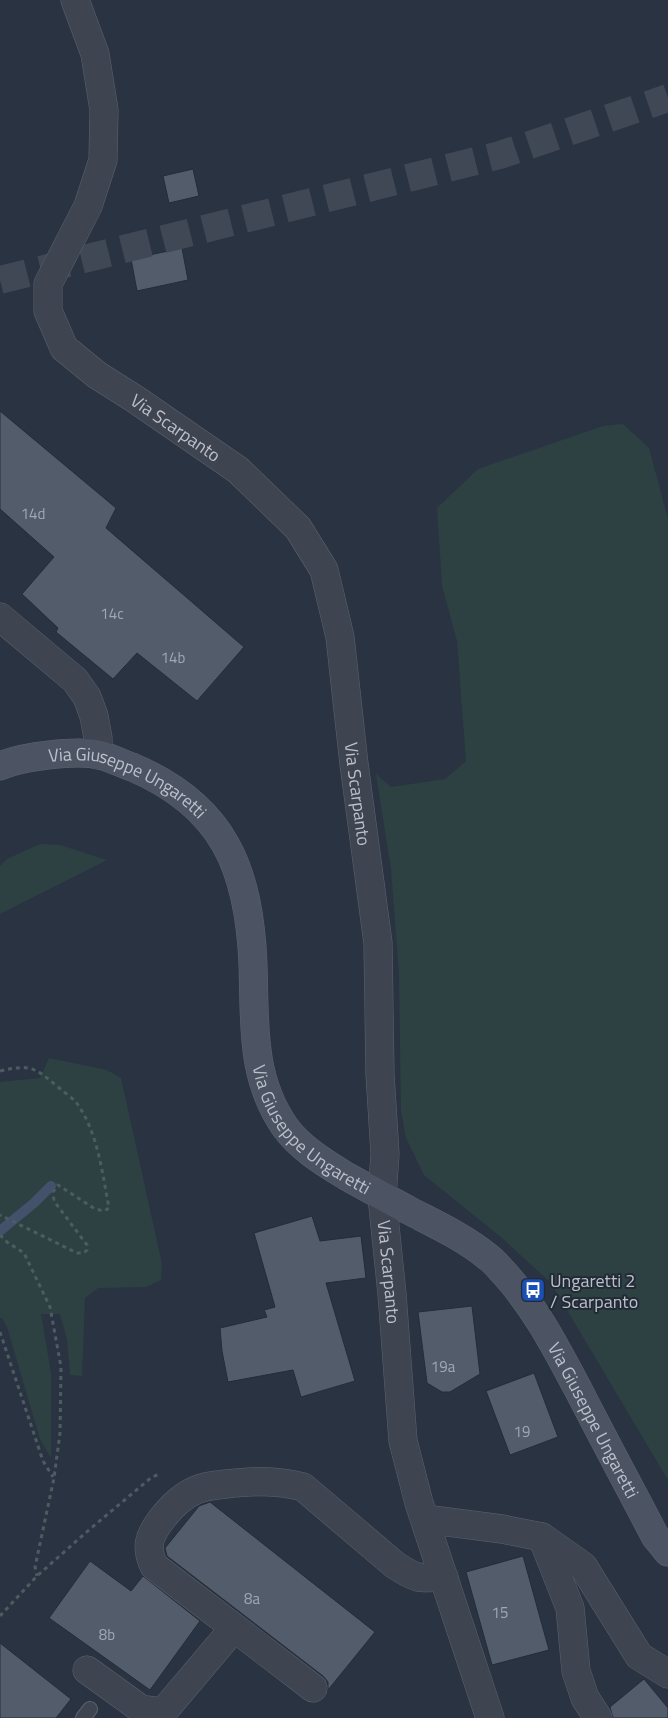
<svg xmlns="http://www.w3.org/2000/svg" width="668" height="1718" viewBox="0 0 668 1718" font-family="'Titillium Web',sans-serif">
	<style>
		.green { fill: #2d4143 }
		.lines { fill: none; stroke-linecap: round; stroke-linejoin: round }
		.stream { stroke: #43526a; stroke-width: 10 }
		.building { fill: #535c6b; stroke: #242c38 }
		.highway-tunnel { stroke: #404856; stroke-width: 28; stroke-dasharray: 28 14; stroke-linecap: butt }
		.lane-casing { stroke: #5c636e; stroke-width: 16 }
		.street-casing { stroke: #5c636e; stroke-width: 29 }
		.secondary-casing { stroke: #5c636e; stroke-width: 29 }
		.path { stroke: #4c5d61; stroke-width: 3; stroke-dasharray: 4 4; stroke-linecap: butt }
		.lane { stroke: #3e4551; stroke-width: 14 }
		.street { stroke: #3e4551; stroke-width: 28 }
		.secondary { stroke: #4c5463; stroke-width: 28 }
		.labels { text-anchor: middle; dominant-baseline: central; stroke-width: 4; stroke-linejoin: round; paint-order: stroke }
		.number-label { font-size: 15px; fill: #a1a7b3 }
		.street-label { font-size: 18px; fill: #bbc0cb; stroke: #222a36 }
		.poi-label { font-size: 18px; fill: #bbc0cb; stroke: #222a36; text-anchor: start }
	</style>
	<rect width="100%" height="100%" fill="#2a3341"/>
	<!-- green -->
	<g class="green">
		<path d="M 623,424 L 649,448 L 668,519 L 668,1480 L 551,1283 L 502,1238 L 424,1175 L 406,1138 L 401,1111 L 399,973 L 391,869 L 376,774 L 391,787 L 445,779 L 466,761 L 457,641 L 442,586 L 437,508 L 478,469 L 603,426 Z"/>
		<path d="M 40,844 L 60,845 L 107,860 L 0,914 L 0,866 L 7,859 Z"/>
		<path d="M 49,1058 L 107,1070 L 121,1078 L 162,1264 L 161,1280 L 146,1287 L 98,1288 L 85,1298 L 82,1376 L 70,1375 L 67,1339 L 60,1314 L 41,1314 L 51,1373 L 51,1458 L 40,1439 L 7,1327 L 2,1318 L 0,1318 L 0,1082 L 40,1078 Z"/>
	</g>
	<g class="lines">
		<!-- stream -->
		<path class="stream" d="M 0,1231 L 34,1203 L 51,1186"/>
	</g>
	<!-- building -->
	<g class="building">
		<path d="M 193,169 L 199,196 L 169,203 L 163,176 Z"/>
		<path d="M 182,248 L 188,280 L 137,291 L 131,259 Z"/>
		<path d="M 0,411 L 116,508 L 106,528 L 244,647 L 197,701 L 137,653 L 113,679 L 56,632 L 58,628 L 22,594 L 54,557 L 0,509 Z"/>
		<path d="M 312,1216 L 320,1241 L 361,1236 L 366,1278 L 326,1283 L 355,1381 L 301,1397 L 293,1370 L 228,1382 L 222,1351 L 220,1328 L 267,1317 L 264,1310 L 275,1307 L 254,1233 Z"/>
		<path d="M 472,1306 L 480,1374 L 450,1392 L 442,1392 L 427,1383 L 418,1312 Z"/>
		<path d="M 534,1373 L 558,1437 L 510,1455 L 486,1391 Z"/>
		<path d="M 210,1502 L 375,1632 L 328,1690 L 328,1682 L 323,1676 L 167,1556 L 165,1548 L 199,1506 Z"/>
		<path d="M 523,1556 L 549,1650 L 492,1665 L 466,1572 Z"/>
		<path d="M 90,1561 L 131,1591 L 143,1576 L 200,1621 L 150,1690 L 49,1618 Z"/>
		<path d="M 0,1643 L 71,1699 L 56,1718 L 0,1718 Z"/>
		<path d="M 644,1679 L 668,1708 L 668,1718 L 613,1718 L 610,1707 Z"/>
	</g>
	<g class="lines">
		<!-- highway-tunnel -->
		<path class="highway-tunnel" d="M 0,280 L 500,155 L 668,98"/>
		<defs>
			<path id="lane" d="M 83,1718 L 90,1709"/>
			<g id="street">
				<path id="s1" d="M 75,0 L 95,54 L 104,110 L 103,160 L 88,206 L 48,284 L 48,311 L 64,348 L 97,375 L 135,399 L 238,470 L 298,528 L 324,570 L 340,637 L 354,764 L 378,943 L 380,1074 L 385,1154 L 382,1197 L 392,1294 L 403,1441 L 419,1503 L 490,1718"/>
				<path d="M 0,617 L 75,680 L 87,697 L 94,716 L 98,738 L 98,755"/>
				<path d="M 425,1519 L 502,1529 L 542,1537 L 583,1566 L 639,1656 L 668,1674"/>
				<path d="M 542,1537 L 570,1608 L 576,1671 L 585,1698 L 598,1718"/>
				<path d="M 87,1670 L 141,1709 L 163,1712 L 234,1628"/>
				<path d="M 313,1688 L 154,1566 C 145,1547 149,1536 161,1520 C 170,1508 182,1496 196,1490 C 205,1486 217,1485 226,1484 C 253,1481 277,1480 303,1487 L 395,1565 C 416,1579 419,1579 444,1577"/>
			</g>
			<g id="secondary">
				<path id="s2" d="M 0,766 C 23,756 76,750 100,755 C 111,758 121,763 132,767 C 224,806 249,869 253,964 C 255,1021 250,1077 285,1127 C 300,1148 325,1163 346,1176 C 368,1188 389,1200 410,1211 C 437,1225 465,1238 488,1257 C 494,1261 499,1268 504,1273 C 536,1308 557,1350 579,1391 C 604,1440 630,1488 655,1536 L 668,1552"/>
			</g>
		</defs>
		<!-- lane casing -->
		<use href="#lane" class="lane-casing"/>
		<!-- street casing -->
		<use href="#street" class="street-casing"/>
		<!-- secondary casing -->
		<use href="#secondary" class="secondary-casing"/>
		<!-- path -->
		<g class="path">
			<path d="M 0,1071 C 31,1064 34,1067 58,1087 C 64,1092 71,1097 76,1102 C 98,1132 102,1172 109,1208 L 104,1211 L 95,1209 L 58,1185 L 53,1192 L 54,1201 L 87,1245 L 87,1250 L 84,1253 L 77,1253 L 0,1215"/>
			<path d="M 0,1235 L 7,1242 L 24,1253 L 50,1307 L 61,1367 L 60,1433 L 54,1478 L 35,1567 L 37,1576"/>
			<path d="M 0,1332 L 43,1461 L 53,1477"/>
			<path d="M 0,1616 L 37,1576 L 90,1529 L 152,1477 L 160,1474"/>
		</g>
		<!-- lane -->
		<use href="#lane" class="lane"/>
		<!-- street -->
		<use href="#street" class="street"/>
		<!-- secondary -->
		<use href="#secondary" class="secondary"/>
	</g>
	<!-- icons -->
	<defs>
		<symbol id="bus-square" viewBox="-11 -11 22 22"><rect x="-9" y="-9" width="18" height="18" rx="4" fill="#1a4fb4" stroke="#222a36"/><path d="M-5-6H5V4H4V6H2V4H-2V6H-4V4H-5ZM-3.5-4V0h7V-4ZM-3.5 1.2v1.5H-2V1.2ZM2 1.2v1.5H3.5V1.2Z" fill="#fff"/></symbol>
	</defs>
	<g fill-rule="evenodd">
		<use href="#bus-square" x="519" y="1276" width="28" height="28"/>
	</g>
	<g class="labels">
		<!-- number labels -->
		<g class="number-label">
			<text x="33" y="513">14d</text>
			<text x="112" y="613">14c</text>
			<text x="173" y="657">14b</text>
			<text x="443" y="1366">19a</text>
			<text x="522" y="1431">19</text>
			<text x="252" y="1598">8a</text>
			<text x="500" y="1612">15</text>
			<text x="107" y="1634">8b</text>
		</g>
		<!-- street labels -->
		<g class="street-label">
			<text stroke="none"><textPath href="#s1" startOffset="505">Via Scarpanto</textPath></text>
			<text stroke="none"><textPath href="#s2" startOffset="136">Via Giuseppe Ungaretti</textPath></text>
			<text stroke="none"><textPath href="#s1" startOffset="940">Via Scarpanto</textPath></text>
			<text stroke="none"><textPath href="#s2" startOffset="571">Via Giuseppe Ungaretti</textPath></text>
			<text stroke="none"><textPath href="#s1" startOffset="1420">Via Scarpanto</textPath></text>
			<text stroke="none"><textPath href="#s2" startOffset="990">Via Giuseppe Ungaretti</textPath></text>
		</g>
		<!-- poi labels -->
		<g class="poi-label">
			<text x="550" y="1280">Ungaretti 2<tspan x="550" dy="21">/ Scarpanto</tspan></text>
		</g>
	</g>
</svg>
